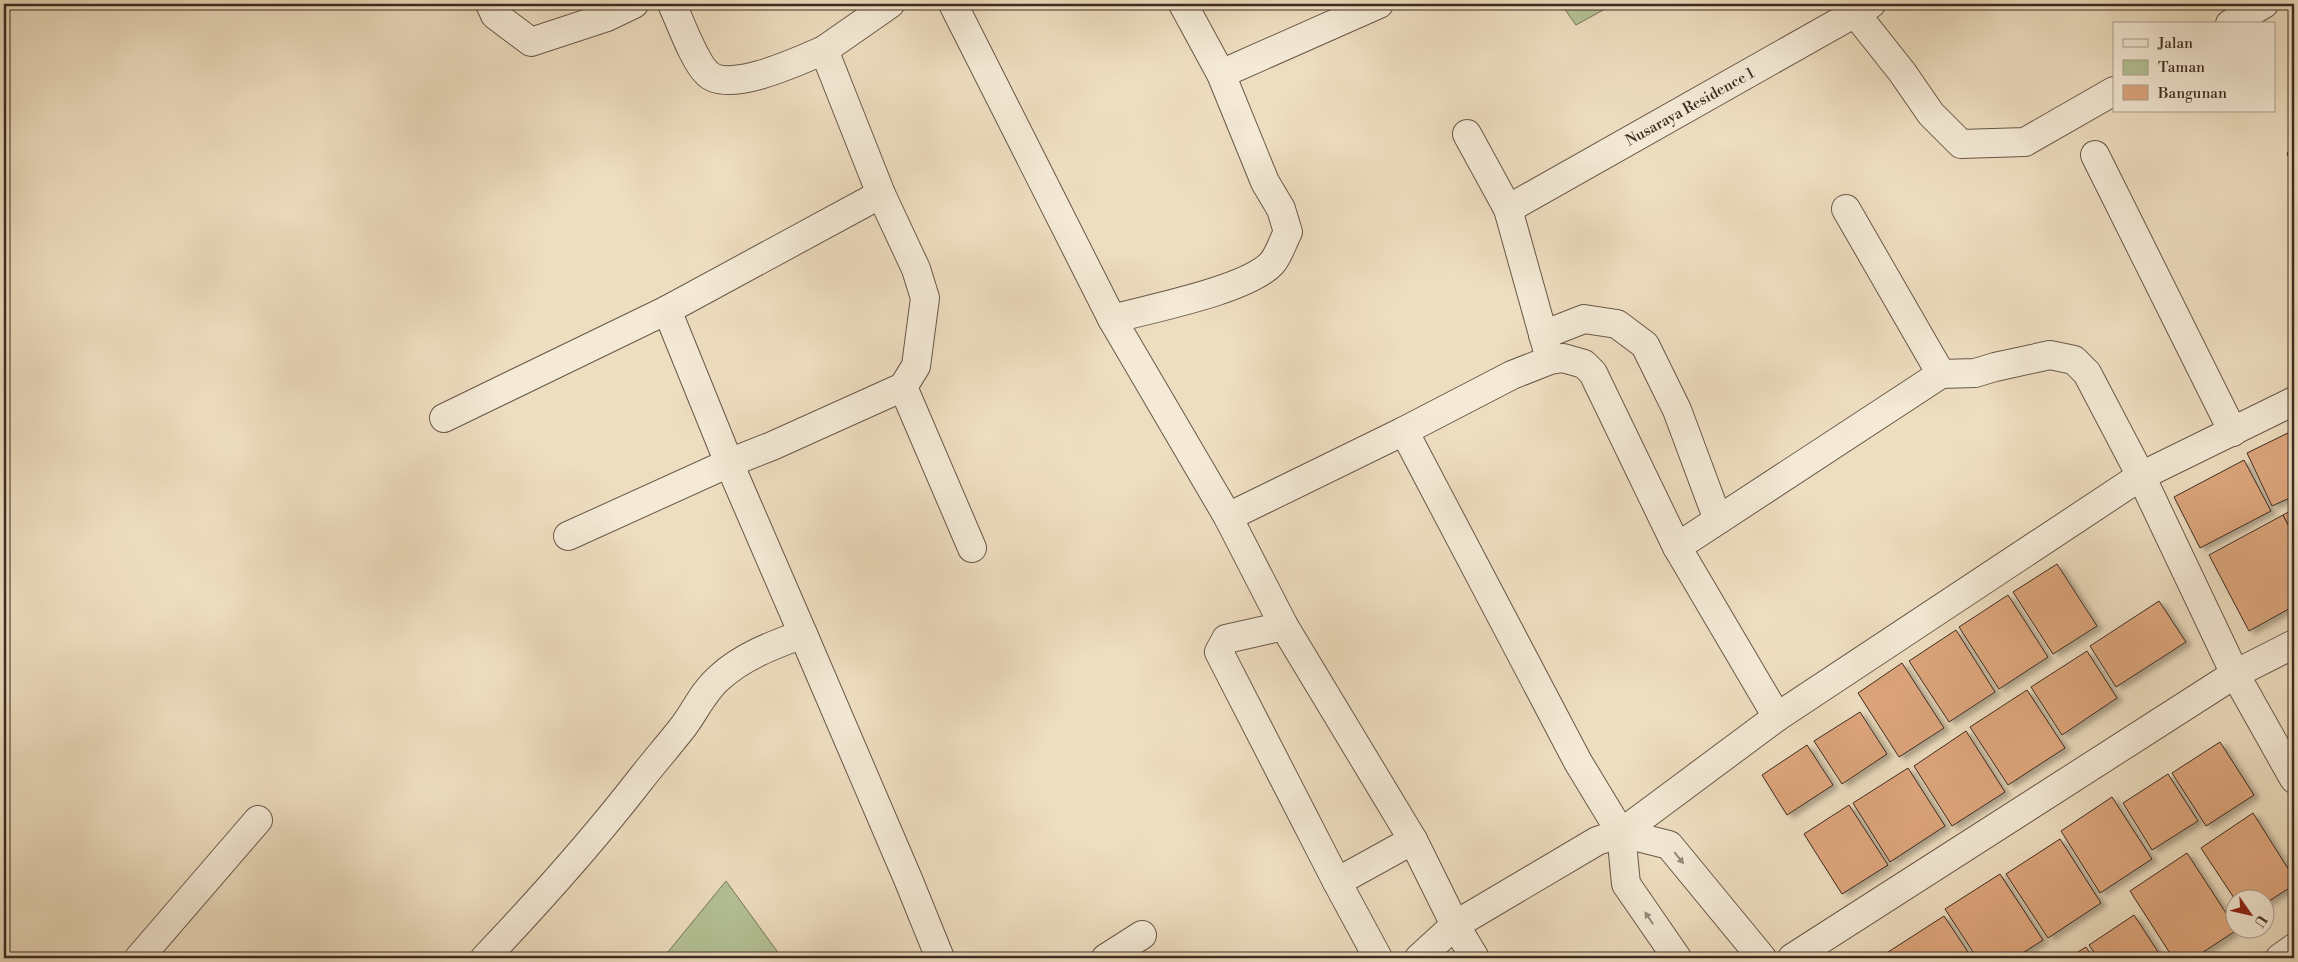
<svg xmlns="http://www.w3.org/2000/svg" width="2298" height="962" viewBox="0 0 2298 962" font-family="'Libre Bodoni',serif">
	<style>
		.green { fill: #b4c296; stroke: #78765c }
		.building { fill: #dea67d; stroke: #3d2b21; filter: url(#shadow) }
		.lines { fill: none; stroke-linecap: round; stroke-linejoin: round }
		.street-casing { stroke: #695849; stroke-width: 30 }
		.street { stroke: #f4ead6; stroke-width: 28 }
		.oneway { fill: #988a7c }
		.labels { text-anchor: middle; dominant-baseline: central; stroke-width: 5; stroke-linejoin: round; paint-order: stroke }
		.street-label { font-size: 15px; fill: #3d2b21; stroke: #f4ead6 }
	</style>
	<defs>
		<filter id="shadow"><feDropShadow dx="5.5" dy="3" stdDeviation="2.5" flood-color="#0004"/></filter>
	</defs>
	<rect width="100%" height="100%" fill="#eedec0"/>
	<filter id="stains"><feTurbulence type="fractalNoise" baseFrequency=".004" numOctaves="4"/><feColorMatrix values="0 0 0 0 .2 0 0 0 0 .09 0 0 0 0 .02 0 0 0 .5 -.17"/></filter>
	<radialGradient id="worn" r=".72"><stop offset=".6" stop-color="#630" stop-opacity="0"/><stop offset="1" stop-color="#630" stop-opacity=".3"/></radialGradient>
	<!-- green -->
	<g class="green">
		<path d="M 1561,4 L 1614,4 L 1576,25 Z"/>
		<path d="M 726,881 L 782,958 L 663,958 Z"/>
	</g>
	<!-- building -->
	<g class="building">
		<path d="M 2294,151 L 2294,174 L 2287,153 Z"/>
		<path d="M 2294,430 L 2294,496 L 2272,506 L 2247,453 Z"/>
		<path d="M 2244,460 L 2271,511 L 2200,548 L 2174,497 Z"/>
		<path d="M 2294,509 L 2294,537 L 2283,515 Z"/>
		<path d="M 2283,515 L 2294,537 L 2294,606 L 2249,631 L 2209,555 Z"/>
		<path d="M 2057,564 L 2097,626 L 2053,654 L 2013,592 Z"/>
		<path d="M 2008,595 L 2048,657 L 1999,689 L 1959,627 Z"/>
		<path d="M 2159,601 L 2186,642 L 2116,687 L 2090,646 Z"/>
		<path d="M 1956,630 L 1995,692 L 1949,722 L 1909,661 Z"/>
		<path d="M 2087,651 L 2117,698 L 2062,735 L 2031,687 Z"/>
		<path d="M 1902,663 L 1944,728 L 1899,757 L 1858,693 Z"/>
		<path d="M 2027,690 L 2065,748 L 2008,785 L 1970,727 Z"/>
		<path d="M 1860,712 L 1887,754 L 1842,784 L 1814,741 Z"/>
		<path d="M 1966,731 L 2005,792 L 1952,826 L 1914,766 Z"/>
		<path d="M 2220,742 L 2254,795 L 2206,826 L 2172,773 Z"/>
		<path d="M 1807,745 L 1833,785 L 1787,815 L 1762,775 Z"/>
		<path d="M 1908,768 L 1945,826 L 1890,862 L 1853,803 Z"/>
		<path d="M 2168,774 L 2198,821 L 2152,850 L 2123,803 Z"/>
		<path d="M 2112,797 L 2152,859 L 2100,893 L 2061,831 Z"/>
		<path d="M 1849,805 L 1888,865 L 1842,894 L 1804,834 Z"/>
		<path d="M 2253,813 L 2294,878 L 2294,885 L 2266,903 L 2266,900 L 2236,900 L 2236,901 L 2201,848 Z"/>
		<path d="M 2060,839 L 2101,903 L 2048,938 L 2006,874 Z"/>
		<path d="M 2187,853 L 2237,930 L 2194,958 L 2173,958 L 2130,891 Z"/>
		<path d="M 2000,874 L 2043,940 L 2015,958 L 1977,958 L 1945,909 Z"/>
		<path d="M 2134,915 L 2162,958 L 2098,958 L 2089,945 Z"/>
		<path d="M 1944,916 L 1972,958 L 1888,958 L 1885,954 Z"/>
		<path d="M 2086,947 L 2093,958 L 2068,958 Z"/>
	</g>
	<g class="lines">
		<defs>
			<g id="street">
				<path d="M 490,4 L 495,15 L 531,42 L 607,17 L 634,4"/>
				<path d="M 672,4 C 680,21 694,61 707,73 C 727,95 801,60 824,50"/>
				<path d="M 953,4 L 1112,319 L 1228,517 L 1284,626 L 1413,840 L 1455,925 L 1475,958"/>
				<path d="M 1848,4 L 1902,72 L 1931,114 L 1961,144 L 2025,142 L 2114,91"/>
				<path d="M 2230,24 L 2264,4"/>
				<path d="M 1221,74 L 1379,4"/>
				<path d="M 1467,134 L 1508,209 L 1548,352"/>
				<path d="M 2095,155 L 2233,432"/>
				<path d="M 1508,209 L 1871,4"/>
				<path d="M 1846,209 L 1941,374 L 1975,373 L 1995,367 L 2050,355 L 2074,360 L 2087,373 L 2141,476 L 2235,674 L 2294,779"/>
				<path d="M 1112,319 C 1148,309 1248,290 1272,263 C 1279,255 1283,241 1288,232 L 1281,209 L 1265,182 L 1221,74 L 1183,4"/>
				<path d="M 1543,335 L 1584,319 L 1617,324 L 1645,345 L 1677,410 L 1718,520"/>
				<path d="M 903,387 L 972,548"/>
				<path d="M 444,418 L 667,310 L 881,194"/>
				<path d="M 1404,431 L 1578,762 L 1621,833 L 1626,884 L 1677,958"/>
				<path d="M 1228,517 L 1404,431 L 1512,375 L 1550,360 L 1563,358 L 1584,364 L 1593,373 L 1677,547 L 1777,717"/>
				<path d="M 568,536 L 729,463 L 667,310"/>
				<path d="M 1677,547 L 1941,374"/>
				<path d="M 1284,626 L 1226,639 L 1219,652 L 1337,882 L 1378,958"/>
				<path d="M 803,634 L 908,879 L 940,958"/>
				<path d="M 1621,833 L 1669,845 L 1762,958"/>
				<path d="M 1337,882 L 1413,840"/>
				<path d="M 139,958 L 258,820"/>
				<path d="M 485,958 C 539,901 592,842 640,780 C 654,762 669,745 683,727 C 695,711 704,691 719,678 C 743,656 773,645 803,634 L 729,463 L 772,446 L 903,387 L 916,366 L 925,298 L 916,269 L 881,194 L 824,50 L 890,4"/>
				<path d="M 1106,958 L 1142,935"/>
				<path d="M 1419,958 L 1455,925 L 1597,841 L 1621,833 L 1777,717 L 2141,476 L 2294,401"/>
				<path d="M 1792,958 L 2235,674 L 2294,644"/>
				<path d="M 2280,958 L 2294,948"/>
			</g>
		</defs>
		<!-- street casing -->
		<use href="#street" class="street-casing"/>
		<!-- street -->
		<use href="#street" class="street"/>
	</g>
	<!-- one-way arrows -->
	<defs><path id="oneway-solid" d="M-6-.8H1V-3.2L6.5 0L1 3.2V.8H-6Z" transform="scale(1.25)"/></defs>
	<g class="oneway">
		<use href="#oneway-solid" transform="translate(1679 858) rotate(51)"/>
		<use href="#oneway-solid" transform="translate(1649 918) rotate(-124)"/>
	</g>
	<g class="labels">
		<!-- street labels -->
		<g class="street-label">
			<text transform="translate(1690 107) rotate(-29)">Nusaraya Residence 1</text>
		</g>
	</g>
	<!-- margin -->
	<rect width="2298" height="962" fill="none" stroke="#eedec0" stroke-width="20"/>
	<rect x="5" y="5" width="2288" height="952" fill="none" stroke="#3d2b21" stroke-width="2.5"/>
	<rect x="10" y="10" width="2278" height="942" fill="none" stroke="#3d2b21"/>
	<!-- legend -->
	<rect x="2113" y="22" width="162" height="90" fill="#f4ead6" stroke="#ab9e8e"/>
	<rect x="2123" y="39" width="25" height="8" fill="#f4ead6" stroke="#ab9e8e"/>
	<text x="2158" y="48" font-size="15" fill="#3d2b21">Jalan</text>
	<rect x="2123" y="60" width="25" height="15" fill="#b4c296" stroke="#ab9e8e"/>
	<text x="2158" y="72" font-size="15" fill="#3d2b21">Taman</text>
	<rect x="2123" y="85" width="25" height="15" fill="#dea67d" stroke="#ab9e8e"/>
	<text x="2158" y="98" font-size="15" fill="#3d2b21">Bangunan</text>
	<!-- north arrow -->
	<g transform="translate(2250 914) rotate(124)"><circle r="24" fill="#f4ead6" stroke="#ab9e8e"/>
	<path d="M0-4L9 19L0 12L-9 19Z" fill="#8f2418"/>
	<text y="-8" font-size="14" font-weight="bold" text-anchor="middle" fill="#3d2b21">U</text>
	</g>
	<rect width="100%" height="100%" filter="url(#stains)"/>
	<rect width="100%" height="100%" fill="url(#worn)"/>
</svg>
